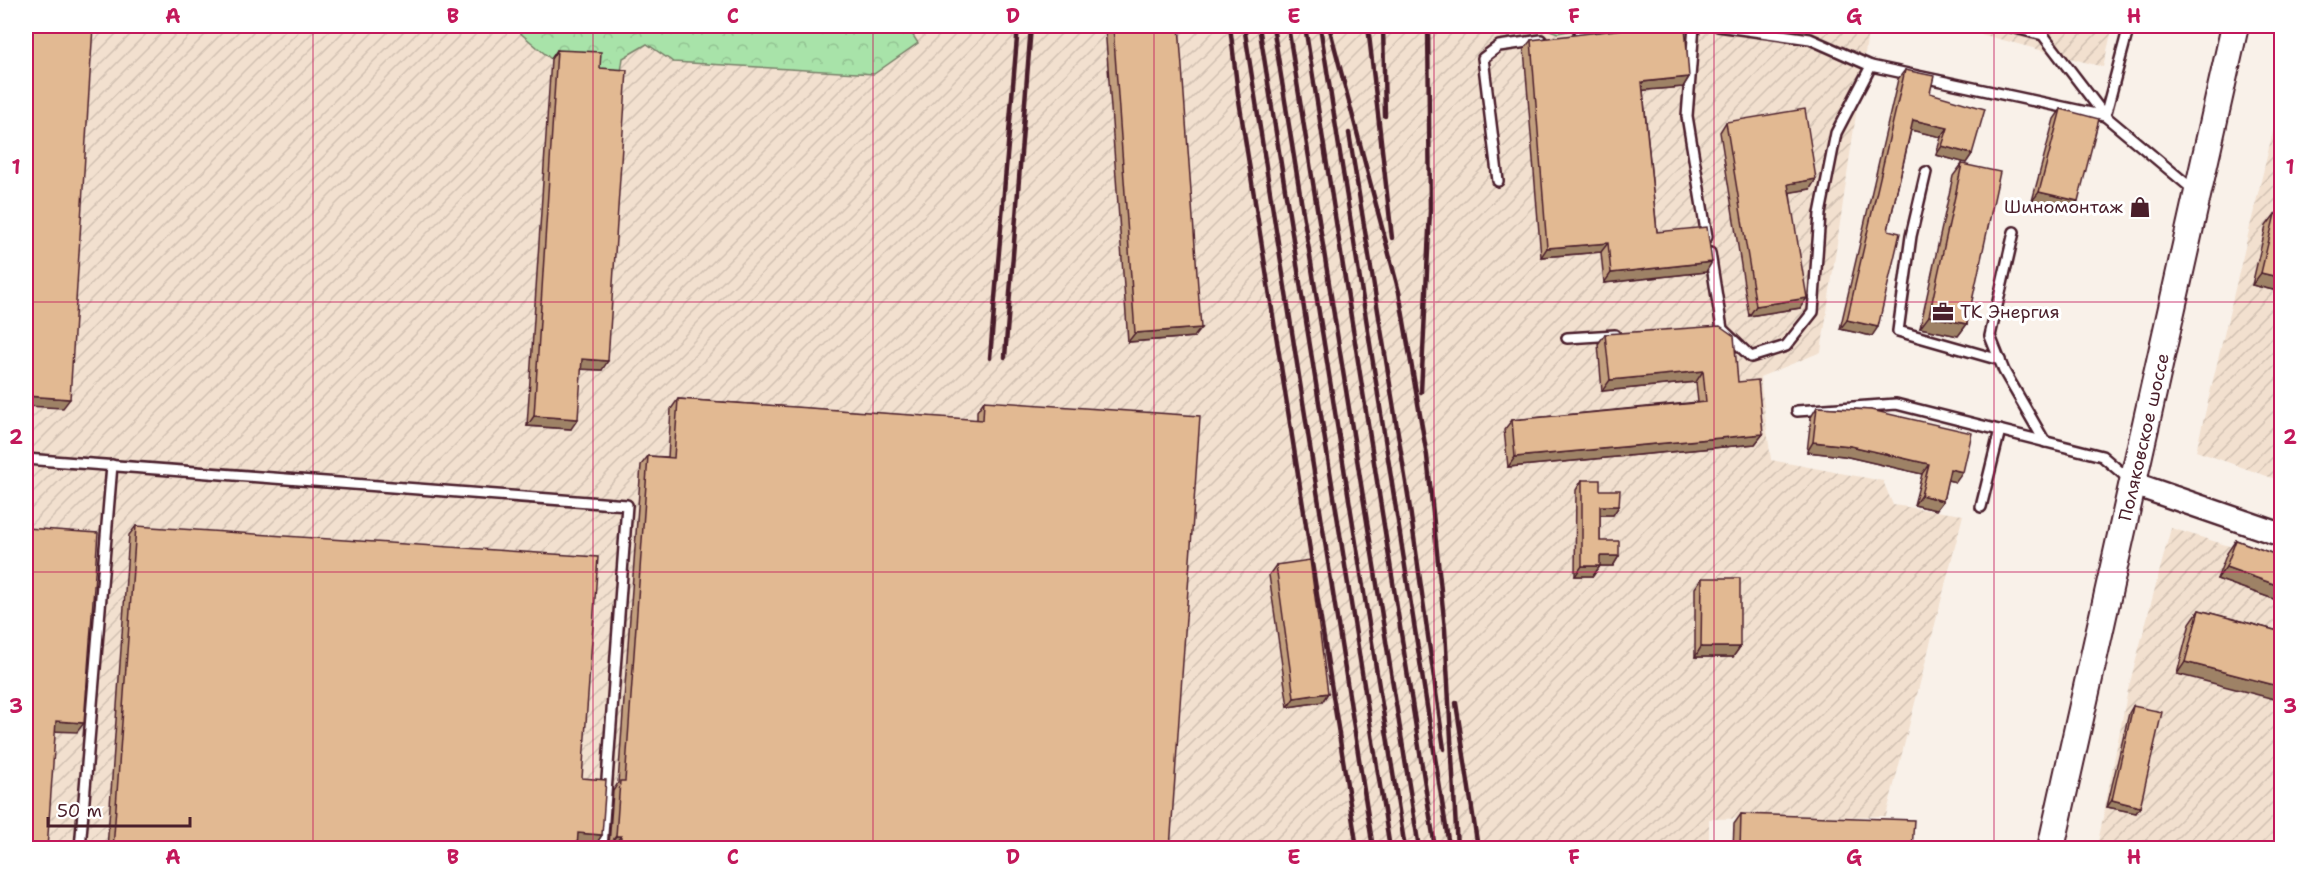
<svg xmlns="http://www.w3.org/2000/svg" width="2307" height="874" viewBox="0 0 2307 874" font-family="'Shantell Sans',sans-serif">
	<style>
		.industrial { fill: url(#industrial-furrows) }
		.forest { fill: url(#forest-crowns); stroke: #79816a; stroke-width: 1.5 }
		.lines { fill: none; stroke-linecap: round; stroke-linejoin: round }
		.service-casing { stroke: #4a1f2b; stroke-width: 14 }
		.tertiary-casing { stroke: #4a1f2b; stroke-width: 27 }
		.secondary-casing { stroke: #4a1f2b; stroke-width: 30 }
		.service { stroke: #fff; stroke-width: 9 }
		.tertiary { stroke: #fff; stroke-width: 22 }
		.secondary { stroke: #fff; stroke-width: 26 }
		.rail { stroke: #4a1f2b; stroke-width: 4.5 }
		.wall { fill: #c29f7e; stroke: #4a1f2b; stroke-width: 1.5 }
		.shaded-wall { fill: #9e8266; stroke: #4a1f2b; stroke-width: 1.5 }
		.building { fill: #e2b992; stroke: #4a1f2b; stroke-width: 1.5 }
		.grid { fill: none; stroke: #c2185b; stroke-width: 1.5; stroke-opacity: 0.55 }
		.labels { text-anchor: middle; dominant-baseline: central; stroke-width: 6; stroke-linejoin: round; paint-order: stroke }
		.poi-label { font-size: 18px; fill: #4a1f2b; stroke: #fff; text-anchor: end }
		.street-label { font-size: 18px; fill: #4a1f2b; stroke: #fff }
		.neatline { fill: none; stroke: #c2185b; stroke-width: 2 }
		.grid-label { font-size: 20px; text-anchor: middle; font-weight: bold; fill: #c2185b }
	</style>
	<defs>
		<pattern id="industrial-furrows" width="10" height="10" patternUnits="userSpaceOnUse" patternTransform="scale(1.5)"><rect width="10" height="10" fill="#f2e0cf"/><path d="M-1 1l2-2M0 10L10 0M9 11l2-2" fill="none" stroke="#d1c0b2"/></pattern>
		<pattern id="forest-crowns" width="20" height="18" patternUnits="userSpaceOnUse" patternTransform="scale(1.5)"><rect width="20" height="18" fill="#a8e3a9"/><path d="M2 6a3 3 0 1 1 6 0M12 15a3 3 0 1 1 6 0" fill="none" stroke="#92c292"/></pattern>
	</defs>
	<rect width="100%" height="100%" fill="#f9f1e9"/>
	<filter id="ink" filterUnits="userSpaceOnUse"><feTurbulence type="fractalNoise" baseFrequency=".0167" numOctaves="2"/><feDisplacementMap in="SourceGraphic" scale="12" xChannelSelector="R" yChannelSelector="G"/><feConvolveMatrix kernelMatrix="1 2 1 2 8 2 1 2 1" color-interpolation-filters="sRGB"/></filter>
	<g filter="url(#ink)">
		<!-- industrial -->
		<g class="industrial">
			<path d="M 26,26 L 1869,26 L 1821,352 L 1760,377 L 1771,460 L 1883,481 L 1893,505 L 1963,515 L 1886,816 L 1709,819 L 1709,848 L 26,848 Z"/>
			<path d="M 1951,26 L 2113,26 L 2103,67 Z"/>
			<path d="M 2281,98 L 2281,481 L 2196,451 Z"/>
			<path d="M 2171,528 L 2281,562 L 2281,848 L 2097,848 L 2128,690 Z"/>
		</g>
		<!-- forest -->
		<g class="forest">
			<path d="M 512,26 L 907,26 L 918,43 L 874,74 L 673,62 L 647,44 L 623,58 L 620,79 L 593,77 L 594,62 L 551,59 Z"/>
			<path d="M 1538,26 L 1597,26 L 1558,33 Z"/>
		</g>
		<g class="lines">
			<defs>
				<g id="service">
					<path d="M 1694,26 L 1687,116 L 1707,237"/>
					<path d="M 1718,26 L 1810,39 L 1871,66"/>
					<path d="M 2008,26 L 2043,35 L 2105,116"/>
					<path d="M 1579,34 L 1639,26"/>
					<path d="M 2105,116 L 2129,26"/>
					<path d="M 1926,172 L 1911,236 L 1898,331 L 2000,360"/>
					<path d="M 1498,181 L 1483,58 L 1499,46 L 1541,40"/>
					<path d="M 2014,232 L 1990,336 L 2004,371 L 2045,442"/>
					<path d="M 1710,253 L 1722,329 L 1751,357 L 1786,346 L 1813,312 L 1820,214 L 1836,133 L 1871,66 L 2105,116 L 2196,192"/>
					<path d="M 1567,338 L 1615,335"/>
					<path d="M 1797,411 L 1896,404 L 2102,456 L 2130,480"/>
					<path d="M 26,459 L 627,505 L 602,848"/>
					<path d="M 1981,507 L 2000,430"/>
					<path d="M 80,848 L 112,465"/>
				</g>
				<path id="tertiary" d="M 2134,484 L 2282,535"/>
				<path id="secondary" d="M 2051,848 L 2235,26"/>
			</defs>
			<!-- service casing -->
			<use href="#service" class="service-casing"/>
			<!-- tertiary casing -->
			<use href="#tertiary" class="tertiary-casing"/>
			<!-- secondary casing -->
			<use href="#secondary" class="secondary-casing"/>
			<!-- service -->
			<use href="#service" class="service"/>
			<!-- tertiary -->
			<use href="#tertiary" class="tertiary"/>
			<!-- secondary -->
			<use href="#secondary" class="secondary"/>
			<!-- rail -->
			<g class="rail">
				<path d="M 1230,26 L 1238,94 L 1357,848"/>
				<path d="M 1244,26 L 1373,848"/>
				<path d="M 1259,26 L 1390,848"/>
				<path d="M 1273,26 L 1405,848"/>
				<path d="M 1288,26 L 1419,848"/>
				<path d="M 1305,26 L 1435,848"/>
				<path d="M 1320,26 L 1449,846"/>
				<path d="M 1329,26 L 1399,292 L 1427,456 L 1445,629 L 1457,848"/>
				<path d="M 1368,26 L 1392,238"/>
				<path d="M 1383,26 L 1385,116"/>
				<path d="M 1349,133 L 1408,495 L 1444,749"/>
				<path d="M 1005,357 L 1031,26"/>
				<path d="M 990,358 L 1018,26"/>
				<path d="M 1421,392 L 1430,210 L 1428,26"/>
				<path d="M 1456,703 L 1478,848"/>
			</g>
		</g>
		<!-- wall -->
		<g class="wall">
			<path d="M 1105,26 L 1179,26 L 1194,337 L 1128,342 Z"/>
			<path d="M 1531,40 L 1689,77 L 1683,87 L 1643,90 L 1657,232 L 1706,272 L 1604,283 L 1601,252 L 1541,257 L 1524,49 Z"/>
			<path d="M 557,50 L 600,68 L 602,370 L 581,369 L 571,429 L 527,426 L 551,59 Z"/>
			<path d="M 1905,70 L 1930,93 L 1972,154 L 1966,163 L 1936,155 L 1941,137 L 1911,130 L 1888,230 L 1872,336 L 1840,329 L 1898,79 Z"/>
			<path d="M 2061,109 L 2071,211 L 2032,201 L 2054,119 Z"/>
			<path d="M 1726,122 L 1810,189 L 1790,192 L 1800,308 L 1749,316 L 1720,132 Z"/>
			<path d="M 1962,164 L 1967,324 L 1958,336 L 1920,328 L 1953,176 Z"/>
			<path d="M 2275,214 L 2282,292 L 2252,285 L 2266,226 Z"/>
			<path d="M 1605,334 L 1738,382 L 1763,434 L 1755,444 L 1508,467 L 1504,430 L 1512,420 L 1698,402 L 1696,382 L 1602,391 L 1598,344 Z"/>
			<path d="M 678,399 L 977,420 L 977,411 L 984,401 L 1170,849 L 614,849 L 614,845 L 609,845 L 613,791 L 618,783 L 641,465 L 648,456 L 668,457 L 671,409 Z"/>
			<path d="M 1817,407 L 1871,410 L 1956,482 L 1947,480 L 1943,501 L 1936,510 L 1914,505 L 1922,474 L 1844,456 L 1807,452 L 1811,417 Z"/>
			<path d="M 1582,480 L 1600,490 L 1619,506 L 1613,515 L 1600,515 L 1600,541 L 1619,556 L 1613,566 L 1600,566 L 1593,576 L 1575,576 L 1576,490 Z"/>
			<path d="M 136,526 L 602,835 L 596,844 L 577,843 L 577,849 L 107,849 L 129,535 Z"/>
			<path d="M 2236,540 L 2282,557 L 2282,602 L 2217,579 L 2227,553 Z"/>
			<path d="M 1276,565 L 1328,693 L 1322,702 L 1288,707 L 1269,575 Z"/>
			<path d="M 1702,578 L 1740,647 L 1733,657 L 1695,657 L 1695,588 Z"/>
			<path d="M 2199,610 L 2282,632 L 2177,674 L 2190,623 Z"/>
			<path d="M 2133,706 L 2140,807 L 2136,813 L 2107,807 L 2129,713 Z"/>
			<path d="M 1741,814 L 1912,849 L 1733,849 L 1734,824 Z"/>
			<path d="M 2282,816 L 2282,849 L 2273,849 Z"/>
		</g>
		<!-- shaded-wall -->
		<g class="shaded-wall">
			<path d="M 1689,77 L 1683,87 L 1635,91 L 1642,82 Z"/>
			<path d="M 1913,120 L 1948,128 L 1941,137 L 1906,129 Z"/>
			<path d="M 1942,146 L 1972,154 L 1966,163 L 1936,155 Z"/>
			<path d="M 1816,179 L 1810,189 L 1781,194 L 1788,184 Z"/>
			<path d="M 2039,192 L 2078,201 L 2071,211 L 2032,201 Z"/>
			<path d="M 1608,243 L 1601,252 L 1541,257 L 1547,248 Z"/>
			<path d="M 1712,262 L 1706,272 L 1604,283 L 1611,273 Z"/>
			<path d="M 2261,273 L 2282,278 L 2282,292 L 2252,285 Z"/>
			<path d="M 1807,298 L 1800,308 L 1749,316 L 1756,306 Z"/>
			<path d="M 1929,316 L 1967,324 L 1958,336 L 1920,328 Z"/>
			<path d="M 1847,320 L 1878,327 L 1872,336 L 1840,329 Z"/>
			<path d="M 1201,328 L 1194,337 L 1128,342 L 1135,333 Z"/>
			<path d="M 582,359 L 608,361 L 602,370 L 575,369 Z"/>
			<path d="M 1703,371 L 1696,382 L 1602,391 L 1610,380 Z"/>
			<path d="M 26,396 L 70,399 L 63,408 L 26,406 Z"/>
			<path d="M 534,416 L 578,419 L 571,429 L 527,426 Z"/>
			<path d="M 1763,434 L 1755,444 L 1508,467 L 1515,457 Z"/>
			<path d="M 1813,442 L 1851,446 L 1929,464 L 1922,474 L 1844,456 L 1807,452 Z"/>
			<path d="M 1950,469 L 1963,472 L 1956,482 L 1943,479 Z"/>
			<path d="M 1921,495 L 1943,501 L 1936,510 L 1914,505 Z"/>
			<path d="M 1600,506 L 1619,506 L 1613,515 L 1593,515 Z"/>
			<path d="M 1600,556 L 1619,556 L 1613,566 L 1593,566 Z"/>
			<path d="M 1582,566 L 1600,566 L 1593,576 L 1575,576 Z"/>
			<path d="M 2226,567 L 2282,587 L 2282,602 L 2217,579 Z"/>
			<path d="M 1701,647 L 1740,647 L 1733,657 L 1695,657 Z"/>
			<path d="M 2185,662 L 2282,687 L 2282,701 L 2177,674 Z"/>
			<path d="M 1328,693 L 1322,702 L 1288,707 L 1294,698 Z"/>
			<path d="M 56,721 L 84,723 L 77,732 L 50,731 Z"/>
			<path d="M 2112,800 L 2140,807 L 2136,813 L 2107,807 Z"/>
			<path d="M 578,833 L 602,835 L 596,844 L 571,843 Z"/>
			<path d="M 616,836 L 621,836 L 614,845 L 609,845 Z"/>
			<path d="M 2281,839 L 2282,849 L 2275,849 Z"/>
		</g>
		<!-- building -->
		<g class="building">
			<path d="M 26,26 L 93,26 L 70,399 L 26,396 Z"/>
			<path d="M 1113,26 L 1179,26 L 1201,328 L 1135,333 Z"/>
			<path d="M 1650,26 L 1685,26 L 1689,77 L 1642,82 L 1657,232 L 1707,227 L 1712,262 L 1611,273 L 1608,243 L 1547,248 L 1531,40 Z"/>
			<path d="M 557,50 L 601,52 L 600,68 L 627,70 L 608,361 L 582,359 L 578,419 L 534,416 Z"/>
			<path d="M 1905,70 L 1934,76 L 1930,93 L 1985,109 L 1972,154 L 1942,146 L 1948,128 L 1913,120 L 1888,230 L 1900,233 L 1878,327 L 1847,320 Z"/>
			<path d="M 1805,109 L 1816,179 L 1788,184 L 1807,298 L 1756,306 L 1726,122 Z"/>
			<path d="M 2061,109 L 2099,119 L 2078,201 L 2039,192 Z"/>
			<path d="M 1962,164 L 2000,172 L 1967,324 L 1929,316 Z"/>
			<path d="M 2275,214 L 2282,215 L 2282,278 L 2261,273 Z"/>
			<path d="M 1720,326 L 1734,336 L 1738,382 L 1758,380 L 1763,434 L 1515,457 L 1512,420 L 1706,402 L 1703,371 L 1610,380 L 1605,334 Z"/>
			<path d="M 678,399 L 983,420 L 984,401 L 1200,416 L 1170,849 L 620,849 L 621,836 L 616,836 L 620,781 L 625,781 L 648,456 L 674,458 Z"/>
			<path d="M 1817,407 L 1871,410 L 1972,433 L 1963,472 L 1950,469 L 1943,501 L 1921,495 L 1929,464 L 1851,446 L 1813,442 Z"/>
			<path d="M 1582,480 L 1600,480 L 1600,490 L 1620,490 L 1619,506 L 1600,506 L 1600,541 L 1619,541 L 1619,556 L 1600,556 L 1600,566 L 1582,566 Z"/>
			<path d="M 136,526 L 598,557 L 582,778 L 606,780 L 602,835 L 578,833 L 577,849 L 113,849 Z"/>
			<path d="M 26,528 L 98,533 L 84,723 L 56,721 L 47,849 L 26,849 Z"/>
			<path d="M 2236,540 L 2282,557 L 2282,587 L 2226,567 Z"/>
			<path d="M 1310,560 L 1328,693 L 1294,698 L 1276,565 Z"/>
			<path d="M 1702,578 L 1740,578 L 1740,647 L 1701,647 Z"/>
			<path d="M 2199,610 L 2282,632 L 2282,687 L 2185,662 Z"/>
			<path d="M 2133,706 L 2162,712 L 2140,807 L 2112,800 Z"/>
			<path d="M 1741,814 L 1914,820 L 1912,849 L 1740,849 Z"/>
			<path d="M 2105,843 L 2131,849 L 2104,849 Z"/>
		</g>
	</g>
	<!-- grid -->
	<path class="grid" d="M 313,26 L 313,848M 593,26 L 593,848M 873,26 L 873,848M 1154,26 L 1154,848M 1434,26 L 1434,848M 1714,26 L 1714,848M 1994,26 L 1994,848M 26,302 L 2282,302M 26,572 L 2282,572"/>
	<!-- icons -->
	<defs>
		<symbol id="shop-bare" viewBox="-9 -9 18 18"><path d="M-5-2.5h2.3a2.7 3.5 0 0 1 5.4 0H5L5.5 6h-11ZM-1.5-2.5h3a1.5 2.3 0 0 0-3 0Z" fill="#4a1f2b" stroke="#fff" stroke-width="2.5" paint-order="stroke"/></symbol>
		<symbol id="office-bare" viewBox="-9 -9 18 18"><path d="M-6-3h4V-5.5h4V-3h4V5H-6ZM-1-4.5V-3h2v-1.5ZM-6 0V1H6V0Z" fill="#4a1f2b" stroke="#fff" stroke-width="2.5" paint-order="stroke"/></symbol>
	</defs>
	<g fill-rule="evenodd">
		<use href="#shop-bare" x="2125" y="192" width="30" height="30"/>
		<use href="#office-bare" x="1928" y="297" width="30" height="30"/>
	</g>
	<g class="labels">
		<!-- poi labels -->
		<g class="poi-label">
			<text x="2123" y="207">Шиномонтаж</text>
			<text x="1960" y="312" text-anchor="start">ТК Энергия</text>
		</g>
		<!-- street labels -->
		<g class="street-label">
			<text transform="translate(2144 437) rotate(-77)">Поляковское шоссе</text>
		</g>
	</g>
	<!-- margin -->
	<rect width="2307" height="874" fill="none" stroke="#fff" stroke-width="66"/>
	<!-- scale -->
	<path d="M48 817v9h142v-9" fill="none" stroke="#4a1f2b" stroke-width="3"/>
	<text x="57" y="817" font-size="18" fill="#4a1f2b" stroke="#ffffff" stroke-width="4.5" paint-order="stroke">50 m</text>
	<rect x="33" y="33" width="2241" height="808" class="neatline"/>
	<g class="grid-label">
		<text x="173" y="23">A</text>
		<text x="453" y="23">B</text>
		<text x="733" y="23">C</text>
		<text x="1013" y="23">D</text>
		<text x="1294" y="23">E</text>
		<text x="1574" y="23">F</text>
		<text x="1854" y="23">G</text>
		<text x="2134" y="23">H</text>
		<text x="16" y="174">1</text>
		<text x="2290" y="174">1</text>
		<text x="16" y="444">2</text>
		<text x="2290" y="444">2</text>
		<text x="16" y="713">3</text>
		<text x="2290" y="713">3</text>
		<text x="173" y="864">A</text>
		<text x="453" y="864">B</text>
		<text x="733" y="864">C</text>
		<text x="1013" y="864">D</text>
		<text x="1294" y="864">E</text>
		<text x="1574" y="864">F</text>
		<text x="1854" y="864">G</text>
		<text x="2134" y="864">H</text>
	</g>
</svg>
